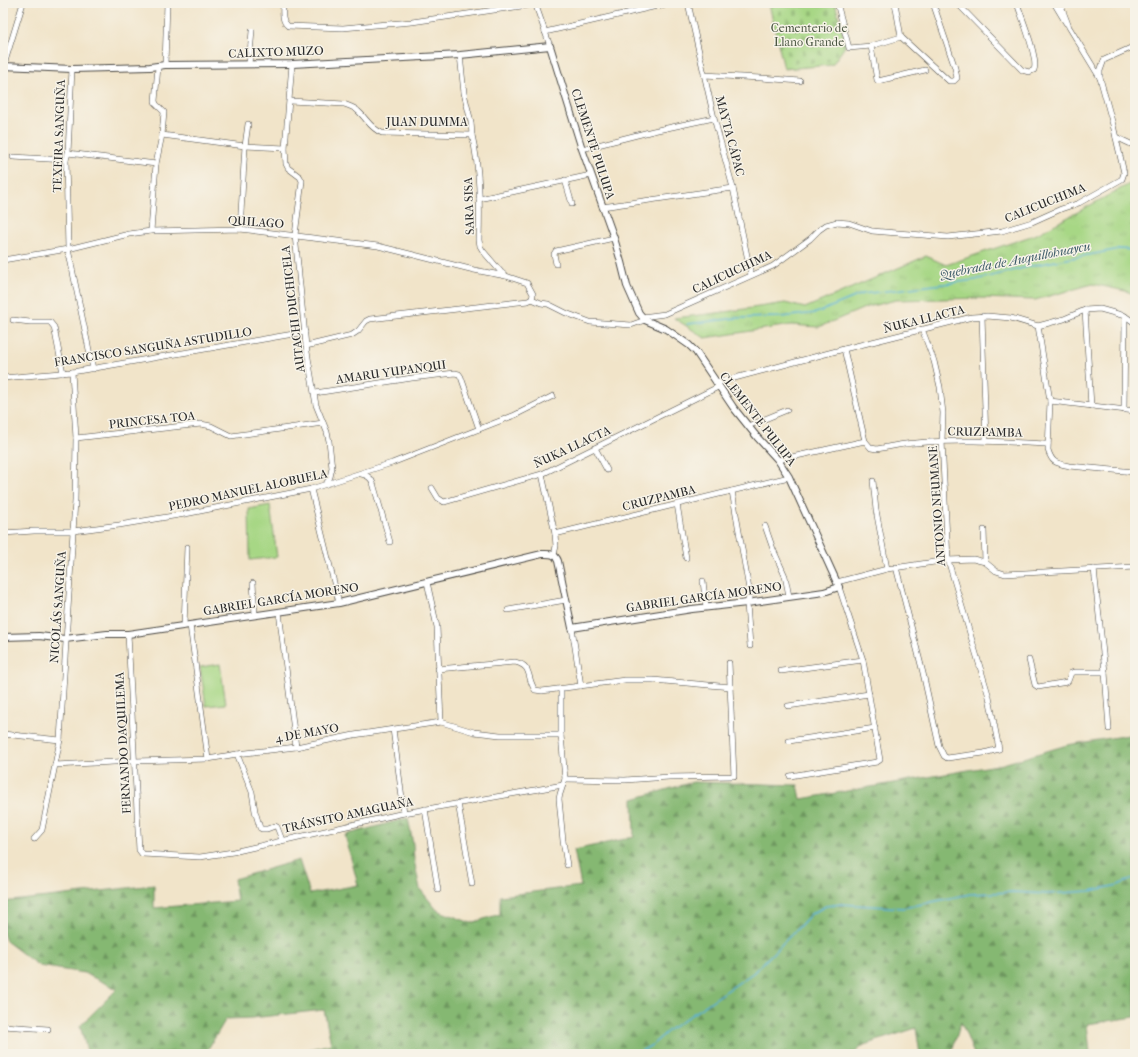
<svg xmlns="http://www.w3.org/2000/svg" width="1138" height="1057" viewBox="0 0 1138 1057" font-family="'IM FELL French Canon',serif">
	<style>
		.grass { fill: url(#grass-tufts); stroke: #698158 }
		.forest { fill: url(#forest-firs); stroke: #58724e }
		.cemetery { fill: url(#cemetery-stones); stroke: #698158 }
		.pitch { fill: #a7d785; stroke: #698158 }
		.lines { fill: none; stroke-linecap: round; stroke-linejoin: round }
		.stream { stroke: #59b1d6; stroke-width: 1.5 }
		.minor-casing { stroke: #494743; stroke-width: 6 }
		.tertiary-casing { stroke: #494743; stroke-width: 8 }
		.minor { stroke: #fff; stroke-width: 5 }
		.tertiary { stroke: #fff; stroke-width: 6 }
		.labels { text-anchor: middle; dominant-baseline: central; stroke-width: 3; stroke-linejoin: round; paint-order: stroke }
		.park-label { font-size: 12px; fill: #4a5642; stroke: #f7f3e8 }
		.street-label { font-size: 12px; fill: #2b2b2b; stroke: #f7f3e8 }
		.water-label { font-size: 13px; font-style: italic; fill: #3b5a67; stroke: #f7f3e8 }
	</style>
	<defs>
		<pattern id="grass-tufts" width="24" height="20" patternUnits="userSpaceOnUse"><rect width="24" height="20" fill="#a7d785"/><path d="M3 7l-1-3M5 7V3M7 7l1-3M15 17l-1-3M17 17v-4M19 17l1-3" fill="none" stroke="#90b973"/></pattern>
		<pattern id="forest-firs" width="22" height="20" patternUnits="userSpaceOnUse"><rect width="22" height="20" fill="#85b872"/><path d="M5 1l3.5 6h-7zM16 11l3.5 6h-7z" fill="#6d965e"/></pattern>
		<pattern id="cemetery-stones" width="16" height="16" patternUnits="userSpaceOnUse"><rect width="16" height="16" fill="#a7d785"/><path d="M2 7V4a2 2 0 0 1 4 0v3zM10 15v-3a2 2 0 0 1 4 0v3z" fill="#90b973"/></pattern>
	</defs>
	<rect width="100%" height="100%" fill="#f7f3e8"/>
	<filter id="ink" filterUnits="userSpaceOnUse"><feTurbulence type="fractalNoise" baseFrequency=".025" numOctaves="2"/><feDisplacementMap in="SourceGraphic" scale="8" xChannelSelector="R" yChannelSelector="G"/><feConvolveMatrix kernelMatrix="1 2 1 2 8 2 1 2 1" color-interpolation-filters="sRGB"/></filter>
	<filter id="wash" filterUnits="userSpaceOnUse"><feTurbulence type="fractalNoise" baseFrequency=".012" numOctaves="4" result="noise"/><feDisplacementMap in="SourceGraphic" scale="16" xChannelSelector="R" yChannelSelector="G"/><feGaussianBlur stdDeviation="0.9" result="paint"/><feColorMatrix in="noise" values="0 0 0 0 0 0 0 0 0 0 0 0 0 0 0 0 0 1.4 0 .05"/><feComposite in="paint" operator="in"/></filter>
	<g filter="url(#wash)">
		<rect width="100%" height="100%" fill="#f1e4c9"/>
		<!-- grass -->
		<path class="grass" d="M 1135,181 L 1135,294 L 1125,291 L 1093,284 L 1035,300 L 984,298 L 896,300 L 867,307 L 819,327 L 791,325 L 705,338 L 674,318 L 725,312 L 785,303 L 805,308 L 926,256 L 946,265 L 1037,234 Z"/>
		<!-- forest -->
		<path class="forest" d="M 1135,734 L 1135,1017 L 1087,1024 L 1090,1053 L 1082,1054 L 974,1054 L 961,1022 L 951,1054 L 920,1054 L 916,1028 L 864,1045 L 853,1054 L 289,1054 L 331,1044 L 324,1010 L 252,1018 L 226,1019 L 208,1049 L 150,1054 L 88,1054 L 80,1026 L 117,989 L 84,973 L 39,966 L 6,941 L 3,933 L 3,902 L 154,885 L 154,908 L 237,901 L 234,879 L 299,860 L 310,894 L 358,885 L 345,835 L 408,818 L 413,844 L 414,860 L 420,889 L 437,910 L 471,923 L 500,914 L 500,896 L 581,886 L 574,850 L 634,837 L 633,799 L 693,782 L 798,785 L 801,799 L 1003,764 L 1067,745 Z"/>
		<!-- cemetery -->
		<path class="cemetery" d="M 771,3 L 835,3 L 846,45 L 832,65 L 784,69 L 769,4 Z"/>
		<!-- pitch -->
		<g class="pitch">
			<path d="M 270,505 L 277,557 L 250,560 L 249,509 Z"/>
			<path d="M 220,664 L 226,704 L 206,706 L 200,667 Z"/>
		</g>
		<g class="lines">
			<!-- stream -->
			<g class="stream">
				<path d="M 687,324 L 737,318 L 781,317 L 816,313 L 862,294 L 975,280 L 1040,264 L 1120,249 L 1135,250"/>
				<path d="M 634,1054 L 645,1049 L 652,1045 L 669,1030 L 753,973 L 796,930 L 811,914 L 826,906 L 841,904 L 903,908 L 970,894 L 1013,892 L 1047,894 L 1090,891 L 1118,885 L 1135,878"/>
			</g>
		</g>
	</g>
	<g filter="url(#ink)">
		<g class="lines">
			<defs>
				<g id="minor">
					<path d="M 283,3 C 283,11 281,21 288,26 L 343,28 L 376,25 L 412,22 L 536,4"/>
					<path d="M 535,3 L 550,46"/>
					<path d="M 688,3 L 714,118 L 733,188 L 751,275"/>
					<path d="M 837,3 L 849,48 L 871,46 L 901,37"/>
					<path d="M 895,3 L 901,37"/>
					<path d="M 957,3 L 1022,70 L 1029,72 L 1034,70 C 1039,59 1021,16 1017,3"/>
					<path d="M 1054,3 L 1066,23"/>
					<path d="M 545,32 L 670,3"/>
					<path d="M 901,37 L 949,81 L 954,81 L 957,78 L 955,68 L 933,3"/>
					<path d="M 871,46 L 877,80 L 878,81 L 925,70"/>
					<path d="M 249,64 L 252,31"/>
					<path d="M 292,64 L 285,148 L 286,164 L 288,168 L 300,177 L 302,181 L 295,235 L 306,346 L 316,405 L 327,432 L 329,441 L 332,468 L 330,477 L 326,484"/>
					<path d="M 165,65 L 167,3"/>
					<path d="M 3,68 L 23,3"/>
					<path d="M 72,69 L 68,153 L 66,160 L 68,249 L 93,369"/>
					<path d="M 704,75 L 761,78 L 800,81"/>
					<path d="M 1100,78 L 1100,71 L 1104,60 L 1135,46"/>
					<path d="M 290,101 L 344,104 C 349,106 354,107 358,111 C 367,119 370,128 382,133 L 472,135 L 471,122 L 464,93 L 460,55"/>
					<path d="M 162,135 L 245,146 L 285,148"/>
					<path d="M 472,135 C 480,169 480,205 479,240 L 480,246 L 483,251 L 501,272 L 506,276 L 527,283 L 533,294 L 532,299"/>
					<path d="M 1116,137 L 1135,146"/>
					<path d="M 582,149 L 653,131 L 714,118"/>
					<path d="M 68,153 L 156,164"/>
					<path d="M 13,157 L 66,160"/>
					<path d="M 565,180 L 572,204"/>
					<path d="M 479,199 L 591,175"/>
					<path d="M 602,207 L 733,188"/>
					<path d="M 240,229 L 245,146 L 248,124"/>
					<path d="M 151,231 L 156,164 L 162,135 L 164,112 L 156,104 L 155,101 L 158,67"/>
					<path d="M 3,260 L 68,249 L 129,234 L 151,231 L 240,229 L 378,246 L 474,270 L 506,276"/>
					<path d="M 556,264 L 554,254 L 556,251 L 614,238"/>
					<path d="M 532,299 L 541,303 L 548,304 L 566,313 L 590,322 L 631,325 L 645,320"/>
					<path d="M 1085,310 L 1091,406"/>
					<path d="M 982,316 L 986,441"/>
					<path d="M 642,317 L 665,314 L 773,266 L 810,239 L 819,230 L 826,225 L 837,222 L 849,223 L 872,231 L 948,237 L 1002,231 L 1032,222 L 1061,209 L 1079,203 L 1122,179 L 1124,173 L 1113,125 L 1100,78 L 1069,27 L 1060,3"/>
					<path d="M 13,320 L 30,322 L 50,322 L 54,327 L 63,373"/>
					<path d="M 1038,326 L 1050,401 L 1048,450 C 1052,463 1056,463 1069,466 L 1135,472"/>
					<path d="M 306,346 L 352,335 L 358,331 L 366,321 L 370,319 L 528,301 L 532,299"/>
					<path d="M 844,349 L 865,441"/>
					<path d="M 3,378 L 72,372 L 305,332"/>
					<path d="M 716,383 L 844,349 L 972,317 L 987,316 L 1011,318 L 1038,326 L 1064,319 L 1085,310 L 1100,309 L 1125,316 L 1135,323"/>
					<path d="M 315,393 L 412,378 L 455,373 L 459,374 L 461,377 L 479,429"/>
					<path d="M 1050,401 L 1135,411"/>
					<path d="M 1124,410 L 1125,316"/>
					<path d="M 748,426 L 787,410"/>
					<path d="M 76,438 L 201,424 L 211,426 L 231,436 L 323,423"/>
					<path d="M 595,448 L 607,470"/>
					<path d="M 778,460 L 865,441 L 871,448 L 877,449 C 890,447 903,443 916,443 C 960,439 1004,442 1048,444"/>
					<path d="M 361,474 C 367,475 371,477 373,483 L 390,542"/>
					<path d="M 542,474 L 555,534 L 556,546 L 554,555"/>
					<path d="M 873,481 L 876,510 L 887,569"/>
					<path d="M 432,488 L 438,498 L 444,502 L 542,474 L 718,387"/>
					<path d="M 311,489 L 339,603"/>
					<path d="M 732,491 L 750,595 L 747,603 L 750,646"/>
					<path d="M 677,504 L 686,558"/>
					<path d="M 765,526 L 773,549 L 785,576 L 789,596"/>
					<path d="M 984,530 L 985,562"/>
					<path d="M 3,533 L 34,531 L 73,531 L 119,525 L 185,514 L 311,489 L 392,463 L 515,415 L 553,396"/>
					<path d="M 555,534 L 789,477"/>
					<path d="M 896,567 L 923,673 L 939,746 L 944,756 L 947,758 L 984,753 L 999,749 L 989,697 L 948,560 L 942,441 L 943,413 L 940,387 L 934,361 L 922,329"/>
					<path d="M 1094,569 L 1105,672 L 1109,729"/>
					<path d="M 703,581 L 706,607"/>
					<path d="M 427,582 L 437,627 L 441,722"/>
					<path d="M 837,582 L 887,569 L 948,560 L 973,559 L 985,562 L 996,571 L 1005,574 L 1135,567"/>
					<path d="M 253,583 L 255,615"/>
					<path d="M 508,610 L 566,600"/>
					<path d="M 279,612 L 296,747"/>
					<path d="M 190,625 L 208,759"/>
					<path d="M 184,626 L 187,547"/>
					<path d="M 572,628 L 581,686"/>
					<path d="M 128,634 L 139,850 L 142,854 L 200,857 L 233,852 L 404,813 L 563,785"/>
					<path d="M 1029,660 L 1035,685 L 1038,687 L 1067,682 L 1068,681 L 1071,673 L 1074,672 L 1105,672"/>
					<path d="M 438,669 L 515,662 C 533,666 526,677 535,690 L 542,691 L 625,680 L 653,680 L 731,687"/>
					<path d="M 781,671 L 863,660"/>
					<path d="M 561,689 L 561,735 L 565,779 L 560,794 L 559,799 L 563,841 L 567,865"/>
					<path d="M 788,706 L 869,694"/>
					<path d="M 393,729 L 404,813"/>
					<path d="M 3,734 L 60,740"/>
					<path d="M 789,741 L 875,728"/>
					<path d="M 237,754 L 252,792 L 255,811 L 260,828 L 262,829 L 267,829 L 275,826 L 277,827 L 282,840"/>
					<path d="M 55,765 L 134,761 L 208,759 L 237,754 L 296,747 L 354,735 L 441,722 L 474,732 L 500,735 L 561,735"/>
					<path d="M 790,776 L 877,762 L 880,760 L 863,660 L 839,587"/>
					<path d="M 565,779 L 625,780 L 669,777 L 734,776 L 729,663"/>
					<path d="M 458,803 L 472,884"/>
					<path d="M 425,809 L 438,890"/>
					<path d="M 34,839 L 42,830 L 60,740 L 68,609 L 75,501 L 76,438 L 72,372"/>
					<path d="M 3,1026 L 48,1029"/>
				</g>
				<path id="tertiary" d="M 3,66 L 72,69 L 150,67 L 165,65 L 292,64 L 460,55 L 550,46 L 582,149 L 614,238 L 621,262 L 627,286 L 639,313 L 645,320 L 666,329 L 679,338 L 689,345 L 696,352 L 733,407 L 757,437 L 778,460 L 789,477 L 839,587 L 824,592 L 747,603 L 692,609 L 572,628 L 558,561 C 555,553 550,554 542,554 L 339,603 L 128,634 L 107,634 L 65,639 L 39,636 L 3,637"/>
			</defs>
			<!-- minor casing -->
			<use href="#minor" class="minor-casing"/>
			<!-- tertiary casing -->
			<use href="#tertiary" class="tertiary-casing"/>
			<!-- minor -->
			<use href="#minor" class="minor"/>
			<!-- tertiary -->
			<use href="#tertiary" class="tertiary"/>
		</g>
	</g>
	<g class="labels">
		<!-- park labels -->
		<g class="park-label">
			<text x="809" y="28">Cementerio de<tspan x="809" dy="14">Llano Grande</tspan></text>
		</g>
		<!-- street labels -->
		<g class="street-label">
			<text transform="translate(276 52) rotate(-2)">CALIXTO MUZO</text>
			<text x="427" y="122">JUAN DUMMA</text>
			<text transform="translate(59 136) rotate(-88)">TEXEIRA SANGUÑA</text>
			<text transform="translate(730 136) rotate(75)">MAYTA CÁPAC</text>
			<text transform="translate(593 144) rotate(72)">CLEMENTE PULUPA</text>
			<text transform="translate(1045 203) rotate(-22)">CALICUCHIMA</text>
			<text transform="translate(469 206) rotate(-92)">SARA SISA</text>
			<text transform="translate(256 222) rotate(4)">QUILAGO</text>
			<text transform="translate(732 272) rotate(-25)">CALICUCHIMA</text>
			<text transform="translate(293 309) rotate(-97)">AUTACHI DUCHICELA</text>
			<text transform="translate(924 319) rotate(-14)">ÑUKA LLACTA</text>
			<text transform="translate(153 347) rotate(-9)">FRANCISCO SANGUÑA ASTUDILLO</text>
			<text transform="translate(391 372) rotate(-8)">AMARU YUPANQUI</text>
			<text transform="translate(758 419) rotate(52)">CLEMENTE PULUPA</text>
			<text transform="translate(152 420) rotate(-6)">PRINCESA TOA</text>
			<text transform="translate(985 432) rotate(1)">CRUZPAMBA</text>
			<text transform="translate(572 447) rotate(-25)">ÑUKA LLACTA</text>
			<text transform="translate(248 490) rotate(-12)">PEDRO MANUEL ALOBUELA</text>
			<text transform="translate(659 498) rotate(-14)">CRUZPAMBA</text>
			<text transform="translate(937 506) rotate(-94)">ANTONIO NEUMANE</text>
			<text transform="translate(704 597) rotate(-8)">GABRIEL GARCÍA MORENO</text>
			<text transform="translate(281 599) rotate(-9)">GABRIEL GARCÍA MORENO</text>
			<text transform="translate(58 607) rotate(-86)">NICOLÁS SANGUÑA</text>
			<text transform="translate(307 733) rotate(-10)">4 DE MAYO</text>
			<text transform="translate(123 743) rotate(-93)">FERNANDO DAQUILEMA</text>
			<text transform="translate(348 815) rotate(-12)">TRÁNSITO AMAGUAÑA</text>
		</g>
		<!-- water labels -->
		<g class="water-label">
			<text transform="translate(1015 260) rotate(-11)">Quebrada de Auquillohuaycu</text>
		</g>
	</g>
	<!-- margin -->
	<rect width="1138" height="1057" fill="none" stroke="#f7f3e8" stroke-width="16"/>
</svg>
